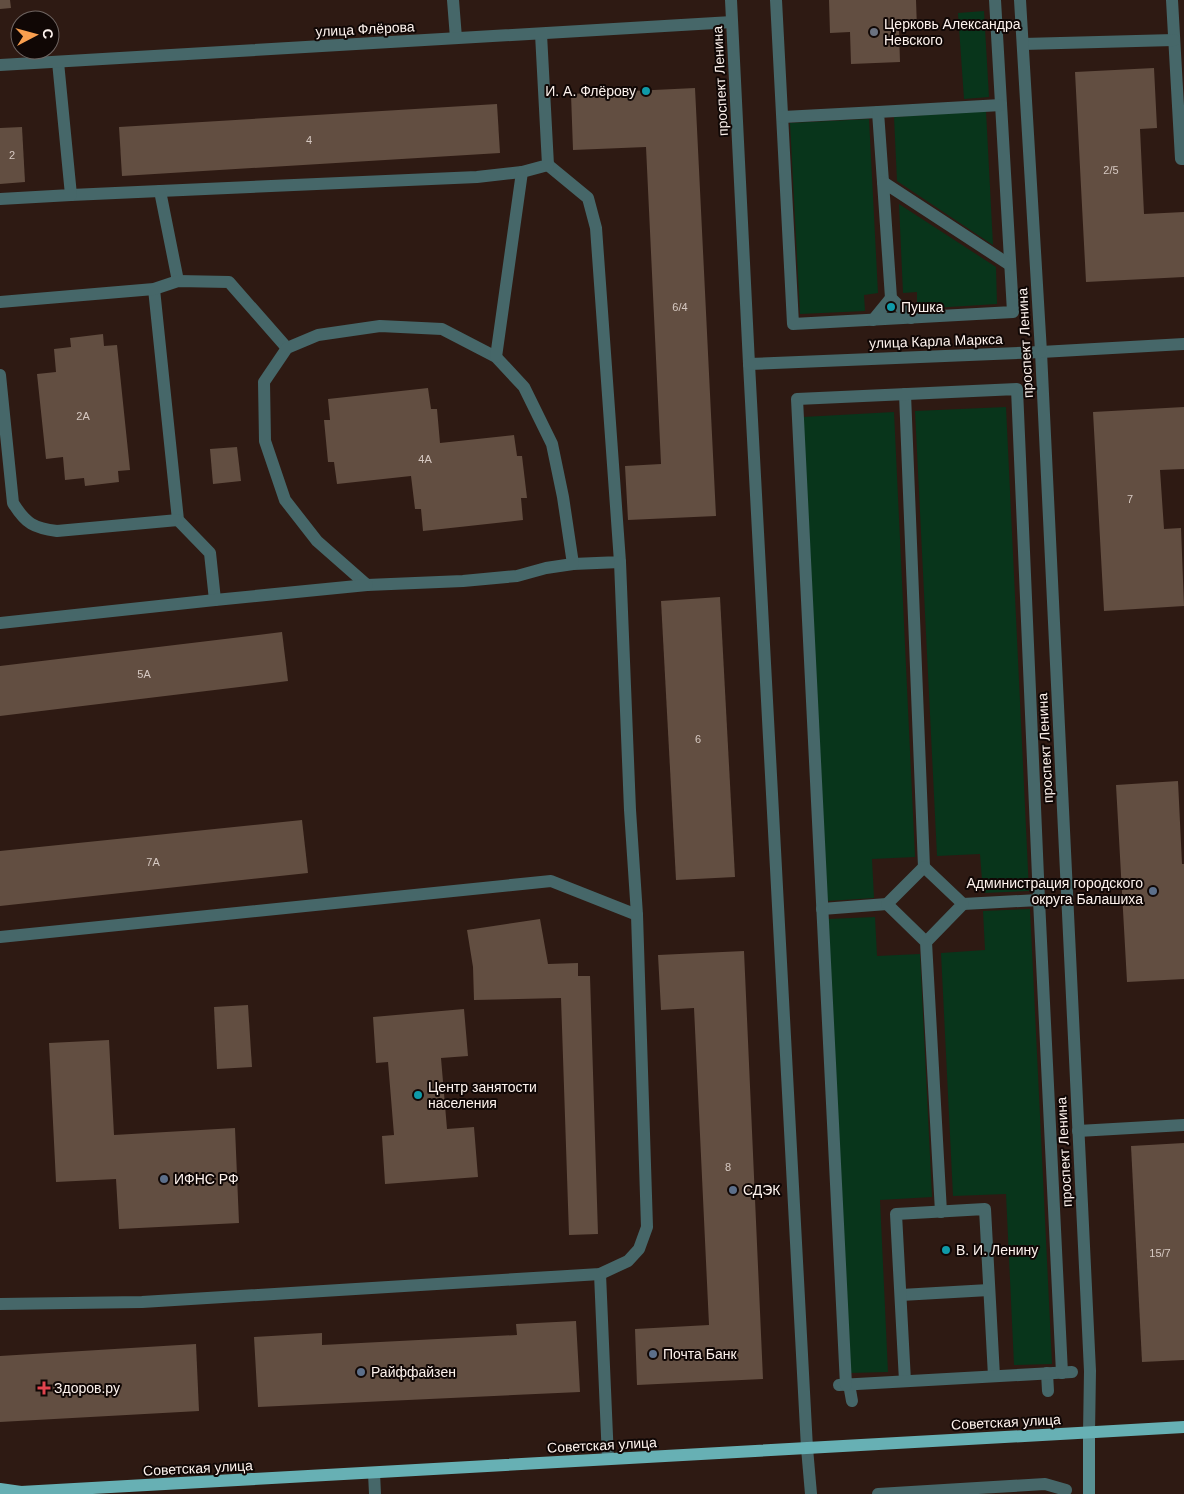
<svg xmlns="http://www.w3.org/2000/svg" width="1184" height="1494" viewBox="0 0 1184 1494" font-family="Helvetica,sans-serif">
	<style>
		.green { fill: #08351b }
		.building { fill: #624e41 }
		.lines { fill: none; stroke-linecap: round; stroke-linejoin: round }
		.service { stroke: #466769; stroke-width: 12 }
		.pedestrian { stroke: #466769; stroke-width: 12 }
		.minor { stroke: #466769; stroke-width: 12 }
		.tertiary { stroke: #466769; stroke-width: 12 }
		.secondary { stroke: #599093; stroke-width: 12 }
		.primary { stroke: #67b0b4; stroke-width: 12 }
		.worship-dot { fill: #6b7280; stroke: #100705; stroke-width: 2 }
		.culture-dot { fill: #0f9aa8; stroke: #100705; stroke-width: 2 }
		.service-dot { fill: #5c6f8a; stroke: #100705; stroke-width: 2 }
		.health-dot { fill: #e0444e; stroke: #100705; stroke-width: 2 }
		.labels { text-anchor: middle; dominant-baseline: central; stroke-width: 4; stroke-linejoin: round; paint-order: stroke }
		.number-label { font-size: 11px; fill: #d6c9c2 }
		.poi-label { font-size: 14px; fill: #fdf2ed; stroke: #100705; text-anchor: start }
		.street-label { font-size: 14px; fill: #fdf2ed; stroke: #100705 }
	</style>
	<rect width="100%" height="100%" fill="#2e1a13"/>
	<!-- green -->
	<g class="green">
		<path d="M 984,11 L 989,97 L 964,99 L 958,13 Z"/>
		<path d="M 986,111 L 993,245 L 897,181 L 894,117 Z"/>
		<path d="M 869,119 L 878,293 L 864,295 L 865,311 L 800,314 L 790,123 Z"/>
		<path d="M 899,204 L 996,267 L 997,304 L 917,309 L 917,292 L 903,293 Z"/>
		<path d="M 1006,407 L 1029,891 L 983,893 L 980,854 L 937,856 L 915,411 Z"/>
		<path d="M 894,412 L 915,857 L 872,859 L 874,898 L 827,901 L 803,417 Z"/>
		<path d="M 1030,909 L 1052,1364 L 1014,1365 L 1006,1194 L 953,1196 L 941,953 L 985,950 L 983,911 Z"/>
		<path d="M 875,917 L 877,956 L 920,954 L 932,1197 L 880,1200 L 888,1372 L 850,1373 L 828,919 Z"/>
	</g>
	<!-- building -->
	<g class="building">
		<path d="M 0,0 L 10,0 L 11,8 L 0,9 Z"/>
		<path d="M 829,0 L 916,0 L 917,29 L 899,30 L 900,62 L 851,64 L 850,32 L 830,33 Z"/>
		<path d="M 1154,68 L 1157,128 L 1140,129 L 1144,214 L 1184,212 L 1184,277 L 1086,282 L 1075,72 Z"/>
		<path d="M 695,88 L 716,516 L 628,520 L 625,466 L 661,464 L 646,147 L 573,150 L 571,94 Z"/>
		<path d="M 497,104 L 500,153 L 122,176 L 119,127 Z"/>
		<path d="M 22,127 L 25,182 L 0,184 L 0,128 Z"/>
		<path d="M 103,334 L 104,346 L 117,345 L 130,470 L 118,471 L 119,482 L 85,486 L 84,478 L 65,480 L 63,457 L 46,459 L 37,374 L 56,372 L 54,349 L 71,347 L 70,338 Z"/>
		<path d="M 428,388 L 431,409 L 437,409 L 440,443 L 514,435 L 517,456 L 522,456 L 527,498 L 521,498 L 523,520 L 423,531 L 421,509 L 415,509 L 411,476 L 337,484 L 334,462 L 328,462 L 324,420 L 330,420 L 328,399 Z"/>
		<path d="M 1184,407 L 1184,469 L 1160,470 L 1164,529 L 1181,528 L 1184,606 L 1104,611 L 1093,412 Z"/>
		<path d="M 237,447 L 241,481 L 213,484 L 210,449 Z"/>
		<path d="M 720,597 L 735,877 L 676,880 L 661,601 Z"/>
		<path d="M 282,632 L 288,681 L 0,716 L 0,666 Z"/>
		<path d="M 1178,781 L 1182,864 L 1184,864 L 1184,979 L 1127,982 L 1116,785 Z"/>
		<path d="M 302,820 L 308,873 L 0,906 L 0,851 Z"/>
		<path d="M 540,919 L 548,964 L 578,963 L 578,976 L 590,976 L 598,1234 L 569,1235 L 561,998 L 474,1000 L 473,967 L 467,930 Z"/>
		<path d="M 744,951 L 763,1379 L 637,1385 L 635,1329 L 709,1325 L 694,1008 L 661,1010 L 658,955 Z"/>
		<path d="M 248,1005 L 252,1067 L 217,1069 L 214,1007 Z"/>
		<path d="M 464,1009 L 468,1056 L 441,1058 L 447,1129 L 474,1127 L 478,1177 L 385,1184 L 382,1136 L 394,1135 L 388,1062 L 376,1063 L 373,1017 Z"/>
		<path d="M 109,1040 L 114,1135 L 235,1128 L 239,1223 L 119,1229 L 116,1179 L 56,1182 L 49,1043 Z"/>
		<path d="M 1184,1143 L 1184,1360 L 1142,1362 L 1131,1146 Z"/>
		<path d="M 576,1321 L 580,1392 L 258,1407 L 254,1337 L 322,1333 L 322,1345 L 517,1335 L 516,1324 Z"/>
		<path d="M 196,1344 L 199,1411 L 0,1422 L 0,1356 Z"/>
	</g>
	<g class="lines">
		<!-- service -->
		<g class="service">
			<path d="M 453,0 L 456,38"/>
			<path d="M 1172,0 L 1181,159 L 1184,159"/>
			<path d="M 1023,44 L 1174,40"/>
			<path d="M 548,165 L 588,198 L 596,228 L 620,562 L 573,564"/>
			<path d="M 160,191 L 477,177 L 522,172"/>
			<path d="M 71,195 L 160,191 L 178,281"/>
			<path d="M 0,199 L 71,195 L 58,62"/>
			<path d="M 154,289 L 178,520 L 210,553 L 215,600"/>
			<path d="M 0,302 L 154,289 L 178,281 L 229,282 L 287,348"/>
			<path d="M 380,326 L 442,329 L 496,357 L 524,387 L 552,444 L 563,497 L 573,564 L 546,568 L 517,576 L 463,581 L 367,585 L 317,541 L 285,500 L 265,441 L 264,382 L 287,348 L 318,335 Z"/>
			<path d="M 496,357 L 522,172 L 548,165 L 541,34"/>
			<path d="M 0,375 L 13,503 C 26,524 34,528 57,531 L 178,520"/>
			<path d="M 0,623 L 215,600 L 367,585"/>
			<path d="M 0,937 L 551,881 L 637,915"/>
			<path d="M 1078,1131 L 1184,1125"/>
			<path d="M 600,1274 L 608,1459"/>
			<path d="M 0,1304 L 142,1302 L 600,1274 L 628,1261 L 639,1249 L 647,1227 L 637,915 L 630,810 L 620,562"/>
			<path d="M 807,1448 L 811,1494"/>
			<path d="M 374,1473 L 375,1494"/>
		</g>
		<!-- pedestrian -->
		<g class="pedestrian">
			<path d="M 776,0 L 793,324 L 1013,312 L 995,0"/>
			<path d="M 783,117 L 878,112"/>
			<path d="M 883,182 L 878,112 L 1001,105"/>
			<path d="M 911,318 L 891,298 L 883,182 L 1010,265"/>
			<path d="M 873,320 L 891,298"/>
			<path d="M 905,394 L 924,867"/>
			<path d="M 963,904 L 1039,900"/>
			<path d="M 822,909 L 887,904"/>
			<path d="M 926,942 L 963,904 L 924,867 L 887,904 L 926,942 L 941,1212"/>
			<path d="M 901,1295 L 989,1290"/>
			<path d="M 1047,1373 L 1048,1391"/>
			<path d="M 905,1381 L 896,1214 L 985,1209 L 994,1376"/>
			<path d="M 849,1384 L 852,1401"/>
			<path d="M 839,1385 L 1072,1372"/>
			<path d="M 846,1385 L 797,399 L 1017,389 L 1039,900 L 1062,1373"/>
			<path d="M 878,1494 L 1045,1484 L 1066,1490"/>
		</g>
		<!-- minor -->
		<g class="minor">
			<path d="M 1020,0 L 1041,352 L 1090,1371 L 1089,1433"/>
			<path d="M 0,65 L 732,22"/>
			<path d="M 1041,352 L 1184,344"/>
		</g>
		<!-- tertiary -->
		<g class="tertiary">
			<path d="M 731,0 L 749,364 L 807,1448"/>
			<path d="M 749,364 L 1041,352"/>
		</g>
		<!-- secondary -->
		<path class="secondary" d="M 1089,1433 L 1089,1494"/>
		<!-- primary -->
		<path class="primary" d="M 0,1489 L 21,1492 L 1184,1427"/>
	</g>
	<!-- markers -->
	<circle class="worship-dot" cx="874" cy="32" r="5"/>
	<g class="culture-dot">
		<circle cx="646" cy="91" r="5"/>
		<circle cx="891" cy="307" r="5"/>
		<circle cx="418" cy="1095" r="5"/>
		<circle cx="946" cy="1250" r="5"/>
	</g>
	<g class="service-dot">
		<circle cx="1153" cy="891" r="5"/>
		<circle cx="164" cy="1179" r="5"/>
		<circle cx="733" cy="1190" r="5"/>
		<circle cx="653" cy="1354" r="5"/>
		<circle cx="361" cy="1372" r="5"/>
	</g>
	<path class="health-dot" d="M41.5 1380.5h5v5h5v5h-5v5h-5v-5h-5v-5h5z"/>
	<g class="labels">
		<!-- number labels -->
		<g class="number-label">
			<text x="309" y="140">4</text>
			<text x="12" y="155">2</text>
			<text x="1111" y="170">2/5</text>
			<text x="680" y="307">6/4</text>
			<text x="83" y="416">2А</text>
			<text x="425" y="459">4А</text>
			<text x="1130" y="499">7</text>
			<text x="144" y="674">5А</text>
			<text x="698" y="739">6</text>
			<text x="153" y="862">7А</text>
			<text x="728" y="1167">8</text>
			<text x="1160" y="1253">15/7</text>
		</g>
		<!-- poi labels -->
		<g class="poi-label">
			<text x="884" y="24">Церковь Александра<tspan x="884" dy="16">Невского</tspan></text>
			<text x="636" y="91" text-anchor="end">И. А. Флёрову</text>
			<text x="901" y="307">Пушка</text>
			<text x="1143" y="883" text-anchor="end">Администрация городского<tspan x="1143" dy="16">округа Балашиха</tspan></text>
			<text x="428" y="1087">Центр занятости<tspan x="428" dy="16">населения</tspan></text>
			<text x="174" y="1179">ИФНС РФ</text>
			<text x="743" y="1190">СДЭК</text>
			<text x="956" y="1250">В. И. Ленину</text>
			<text x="663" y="1354">Почта Банк</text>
			<text x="371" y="1372">Райффайзен</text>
			<text x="54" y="1388">Здоров.ру</text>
		</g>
		<!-- street labels -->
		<g class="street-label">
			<text transform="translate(365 29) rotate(-3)">улица Флёрова</text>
			<text transform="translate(720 81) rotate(-93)">проспект Ленина</text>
			<text transform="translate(936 341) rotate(-2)">улица Карла Маркса</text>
			<text transform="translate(1025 343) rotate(-93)">проспект Ленина</text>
			<text transform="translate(1045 748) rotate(-93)">проспект Ленина</text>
			<text transform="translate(1064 1152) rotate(-93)">проспект Ленина</text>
			<text transform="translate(1006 1422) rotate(-3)">Советская улица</text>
			<text transform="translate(602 1445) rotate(-3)">Советская улица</text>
			<text transform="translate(198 1468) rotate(-3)">Советская улица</text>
		</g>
	</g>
	<!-- north arrow -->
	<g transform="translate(35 35) rotate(84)"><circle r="24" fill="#100705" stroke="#6f6562"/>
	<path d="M0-4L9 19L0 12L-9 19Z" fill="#fa9f4f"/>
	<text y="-8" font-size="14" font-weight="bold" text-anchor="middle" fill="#fdf2ed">С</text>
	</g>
</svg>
